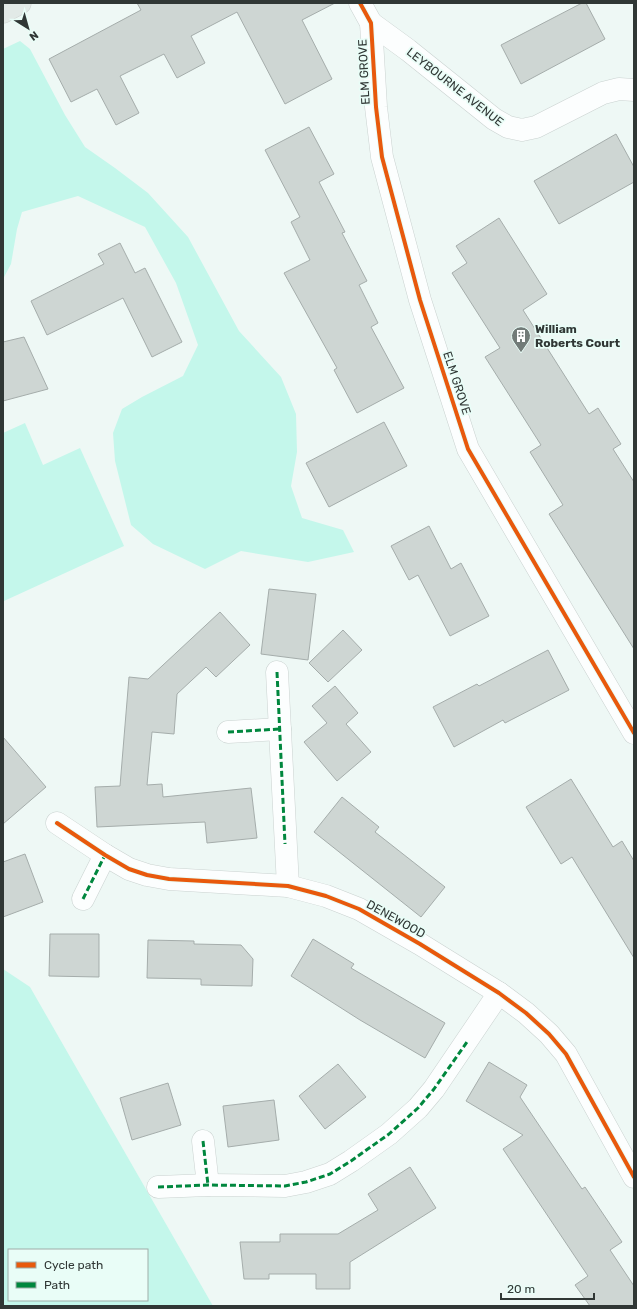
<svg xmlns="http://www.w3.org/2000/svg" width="637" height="1309" viewBox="0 0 637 1309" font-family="Rubik,sans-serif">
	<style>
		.green { fill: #c4f7eb; fill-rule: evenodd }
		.building { fill: #ced6d3; stroke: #a5adab }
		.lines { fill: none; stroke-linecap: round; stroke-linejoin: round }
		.minor-casing { stroke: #cad2d0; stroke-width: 23 }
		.major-casing { stroke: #cfd5d3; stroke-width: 23 }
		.minor { stroke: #fcfefe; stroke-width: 22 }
		.major { stroke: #e2eae7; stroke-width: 22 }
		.quiet { stroke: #00873e; stroke-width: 3; stroke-dasharray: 6 3; stroke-linecap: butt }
		.cycleway-casing { stroke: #e9fdf7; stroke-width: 6 }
		.cycleway { stroke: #e8590c; stroke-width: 4 }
		.labels { text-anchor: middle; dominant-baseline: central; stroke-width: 3.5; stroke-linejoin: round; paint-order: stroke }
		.street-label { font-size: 12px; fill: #303735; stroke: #e9fdf7 }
		.poi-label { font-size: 12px; font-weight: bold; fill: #303735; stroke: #e9fdf7; text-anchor: start }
	</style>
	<rect width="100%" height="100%" fill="#eef8f5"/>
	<!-- green -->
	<g class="green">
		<path d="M 20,41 L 30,49 L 65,115 L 85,147 L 115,168 L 148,193 L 188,237 L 239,331 L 281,377 L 296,414 L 297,452 L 291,486 L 302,518 L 343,530 L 354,552 L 308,562 L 241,551 L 205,569 L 153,544 L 131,525 L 115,461 L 113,433 L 122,409 L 142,397 L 183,376 L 198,345 L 176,283 L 145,227 L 78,196 L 22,212 L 17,229 L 11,264 L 3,279 L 3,49 Z"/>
		<path d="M 25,423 L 43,465 L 80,448 L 124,546 L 4,601 L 3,433 Z"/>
		<path d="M 3,969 L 30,987 L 213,1306 L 3,1306 ZM 9,1250 L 147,1250 L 147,1300 L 9,1300 Z"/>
	</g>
	<!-- building -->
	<g class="building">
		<path d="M 137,3 L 335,3 L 302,20 L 332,79 L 285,104 L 237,12 L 191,36 L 205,63 L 177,78 L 164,54 L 120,76 L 139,113 L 116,125 L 97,89 L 71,102 L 49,59 L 141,10 Z"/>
		<path d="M 582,3 L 586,3 L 605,39 L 521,84 L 501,45 Z"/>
		<path d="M 309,127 L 334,174 L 319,182 L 345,232 L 342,233 L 367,281 L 359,285 L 378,323 L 371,327 L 404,388 L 357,413 L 334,370 L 337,368 L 284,273 L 310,260 L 291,222 L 300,217 L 265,150 Z"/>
		<path d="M 616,134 L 634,167 L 634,182 L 559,224 L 534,181 Z"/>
		<path d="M 499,218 L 547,294 L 523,310 L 589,414 L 598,408 L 621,444 L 613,449 L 634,482 L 634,649 L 549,514 L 563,505 L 530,452 L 541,445 L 485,357 L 500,348 L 452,273 L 467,263 L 456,246 Z"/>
		<path d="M 120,243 L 135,273 L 145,268 L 182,342 L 152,357 L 123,298 L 47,335 L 31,301 L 104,264 L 98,254 Z"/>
		<path d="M 24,337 L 48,389 L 3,401 L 3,342 Z"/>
		<path d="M 384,422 L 407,466 L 329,507 L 306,463 Z"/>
		<path d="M 429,526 L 451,569 L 461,563 L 489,616 L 450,636 L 418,575 L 409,580 L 391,546 Z"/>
		<path d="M 269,589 L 316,594 L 308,660 L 261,654 Z"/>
		<path d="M 220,612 L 250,645 L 216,677 L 206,667 L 177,694 L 174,734 L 152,732 L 147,785 L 162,784 L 163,797 L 251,788 L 257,838 L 207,843 L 205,822 L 97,827 L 95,787 L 120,786 L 129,677 L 148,679 Z"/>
		<path d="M 343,630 L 362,650 L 328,682 L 309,663 Z"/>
		<path d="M 548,650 L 569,690 L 505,723 L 503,720 L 454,747 L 433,707 L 477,684 L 479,686 Z"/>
		<path d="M 335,686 L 358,713 L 346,724 L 371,752 L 337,781 L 304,742 L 327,723 L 312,706 Z"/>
		<path d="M 3,737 L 46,787 L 3,824 Z"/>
		<path d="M 571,779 L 613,847 L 622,841 L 634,861 L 634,958 L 572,857 L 561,864 L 526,807 Z"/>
		<path d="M 342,797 L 379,827 L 375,832 L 445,887 L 421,917 L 314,832 Z"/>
		<path d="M 25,854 L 43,902 L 3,917 L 3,862 Z"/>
		<path d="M 50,934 L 99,934 L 99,977 L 49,976 Z"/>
		<path d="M 313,939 L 354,964 L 351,968 L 445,1023 L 425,1058 L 360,1020 L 291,976 Z"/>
		<path d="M 148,940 L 194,941 L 194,944 L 241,945 L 253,959 L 252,986 L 201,985 L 201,979 L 147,978 Z"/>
		<path d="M 489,1062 L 527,1085 L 520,1097 L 582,1189 L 585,1187 L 622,1242 L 610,1250 L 634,1286 L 634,1306 L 590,1306 L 575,1285 L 588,1276 L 503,1149 L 523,1135 L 466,1101 Z"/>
		<path d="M 338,1064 L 366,1097 L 325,1129 L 299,1096 Z"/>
		<path d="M 168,1083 L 181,1125 L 132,1140 L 120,1098 Z"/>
		<path d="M 274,1100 L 279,1140 L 228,1147 L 223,1106 Z"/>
		<path d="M 410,1167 L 436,1208 L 350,1262 L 350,1289 L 316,1289 L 316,1274 L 269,1274 L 269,1279 L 244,1279 L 240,1242 L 280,1242 L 280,1234 L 338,1234 L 378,1210 L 368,1194 Z"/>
	</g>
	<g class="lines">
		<defs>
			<g id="minor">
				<path d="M 360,3 L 371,23 L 376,107 L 382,157 L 420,300 L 468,449 L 634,733"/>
				<path d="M 371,23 L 408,50 L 494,119 L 508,127 L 522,130 L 536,127 L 603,93 L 619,89 L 634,90"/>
				<path d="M 277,672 L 288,886"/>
				<path d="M 228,732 L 280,729"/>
				<path d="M 57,823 L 105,855 L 129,869 L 147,875 L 169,879 L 288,886 L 326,896 L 359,909 L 420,944 L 499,993 L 526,1013 L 549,1034 L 566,1054 L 634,1177"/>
				<path d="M 83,899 L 105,855"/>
				<path d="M 203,1141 L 208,1185"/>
				<path d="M 158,1187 L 208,1185 L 285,1186 L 306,1182 L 330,1174 L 351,1161 L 389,1134 L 418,1108 L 434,1089 L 499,993"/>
			</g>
			<path id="major" d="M 3,12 L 20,3"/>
		</defs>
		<!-- minor casing -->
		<use href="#minor" class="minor-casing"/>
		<!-- major casing -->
		<use href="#major" class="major-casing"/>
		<!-- minor -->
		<use href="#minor" class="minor"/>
		<!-- major -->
		<use href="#major" class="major"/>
		<!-- quiet -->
		<g class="quiet">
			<path d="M 277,672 L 285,844"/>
			<path d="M 228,732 L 280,729"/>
			<path d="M 83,899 L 105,855"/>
			<path d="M 203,1141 L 208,1185"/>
			<path d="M 158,1187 L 208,1185 L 285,1186 L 306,1182 L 330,1174 L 351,1161 L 389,1134 L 418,1108 L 434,1089 L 467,1042"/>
		</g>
		<defs>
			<g id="cycleway">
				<path d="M 360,3 L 371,23 L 376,107 L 382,157 L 420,300 L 468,449 L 634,733"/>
				<path d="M 57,823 L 105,855 L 129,869 L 147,875 L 169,879 L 288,886 L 326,896 L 359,909 L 420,944 L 499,993 L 526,1013 L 549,1034 L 566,1054 L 634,1177"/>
			</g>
		</defs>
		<!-- cycleway casing -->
		<use href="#cycleway" class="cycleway-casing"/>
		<!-- cycleway -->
		<use href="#cycleway" class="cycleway"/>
	</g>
	<!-- icons -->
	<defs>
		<symbol id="building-pin" viewBox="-11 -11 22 30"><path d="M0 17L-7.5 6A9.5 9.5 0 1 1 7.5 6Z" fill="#727b78" stroke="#e9fdf7"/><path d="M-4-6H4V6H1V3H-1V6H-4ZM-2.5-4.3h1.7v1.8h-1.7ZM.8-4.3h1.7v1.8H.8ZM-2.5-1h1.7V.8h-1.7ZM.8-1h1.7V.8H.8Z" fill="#fff"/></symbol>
	</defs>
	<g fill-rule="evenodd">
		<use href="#building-pin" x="510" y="325" width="22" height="30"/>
	</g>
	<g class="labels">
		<!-- street labels -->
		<g class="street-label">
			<text transform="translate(364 72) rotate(-93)">ELM GROVE</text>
			<text transform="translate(455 87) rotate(38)">LEYBOURNE AVENUE</text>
			<text transform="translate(457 383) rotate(72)">ELM GROVE</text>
			<text transform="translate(396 919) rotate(29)">DENEWOOD</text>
		</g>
		<!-- poi labels -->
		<g class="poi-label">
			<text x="535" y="329">William<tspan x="535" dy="14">Roberts Court</tspan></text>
		</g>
	</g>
	<!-- border -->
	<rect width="637" height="1309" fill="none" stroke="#303735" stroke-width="8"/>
	<!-- legend -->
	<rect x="8" y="1249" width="140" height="52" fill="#e9fdf7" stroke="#9faea9"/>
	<rect x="16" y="1262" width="20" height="6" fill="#e8590c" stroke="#9faea9"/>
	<text x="44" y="1269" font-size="12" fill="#303735">Cycle path</text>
	<rect x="16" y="1282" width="20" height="6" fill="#00873e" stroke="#9faea9"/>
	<text x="44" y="1289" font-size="12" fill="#303735">Path</text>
	<!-- north arrow -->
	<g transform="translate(28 28) rotate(143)" stroke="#e9fdf7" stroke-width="3" paint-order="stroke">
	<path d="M0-3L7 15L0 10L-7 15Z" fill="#303735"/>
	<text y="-6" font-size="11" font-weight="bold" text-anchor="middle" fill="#303735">N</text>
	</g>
	<!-- scale -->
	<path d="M501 1293v6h93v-6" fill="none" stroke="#303735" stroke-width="2"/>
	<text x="507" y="1293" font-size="12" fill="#303735" stroke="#e9fdf7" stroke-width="3" paint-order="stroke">20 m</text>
</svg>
